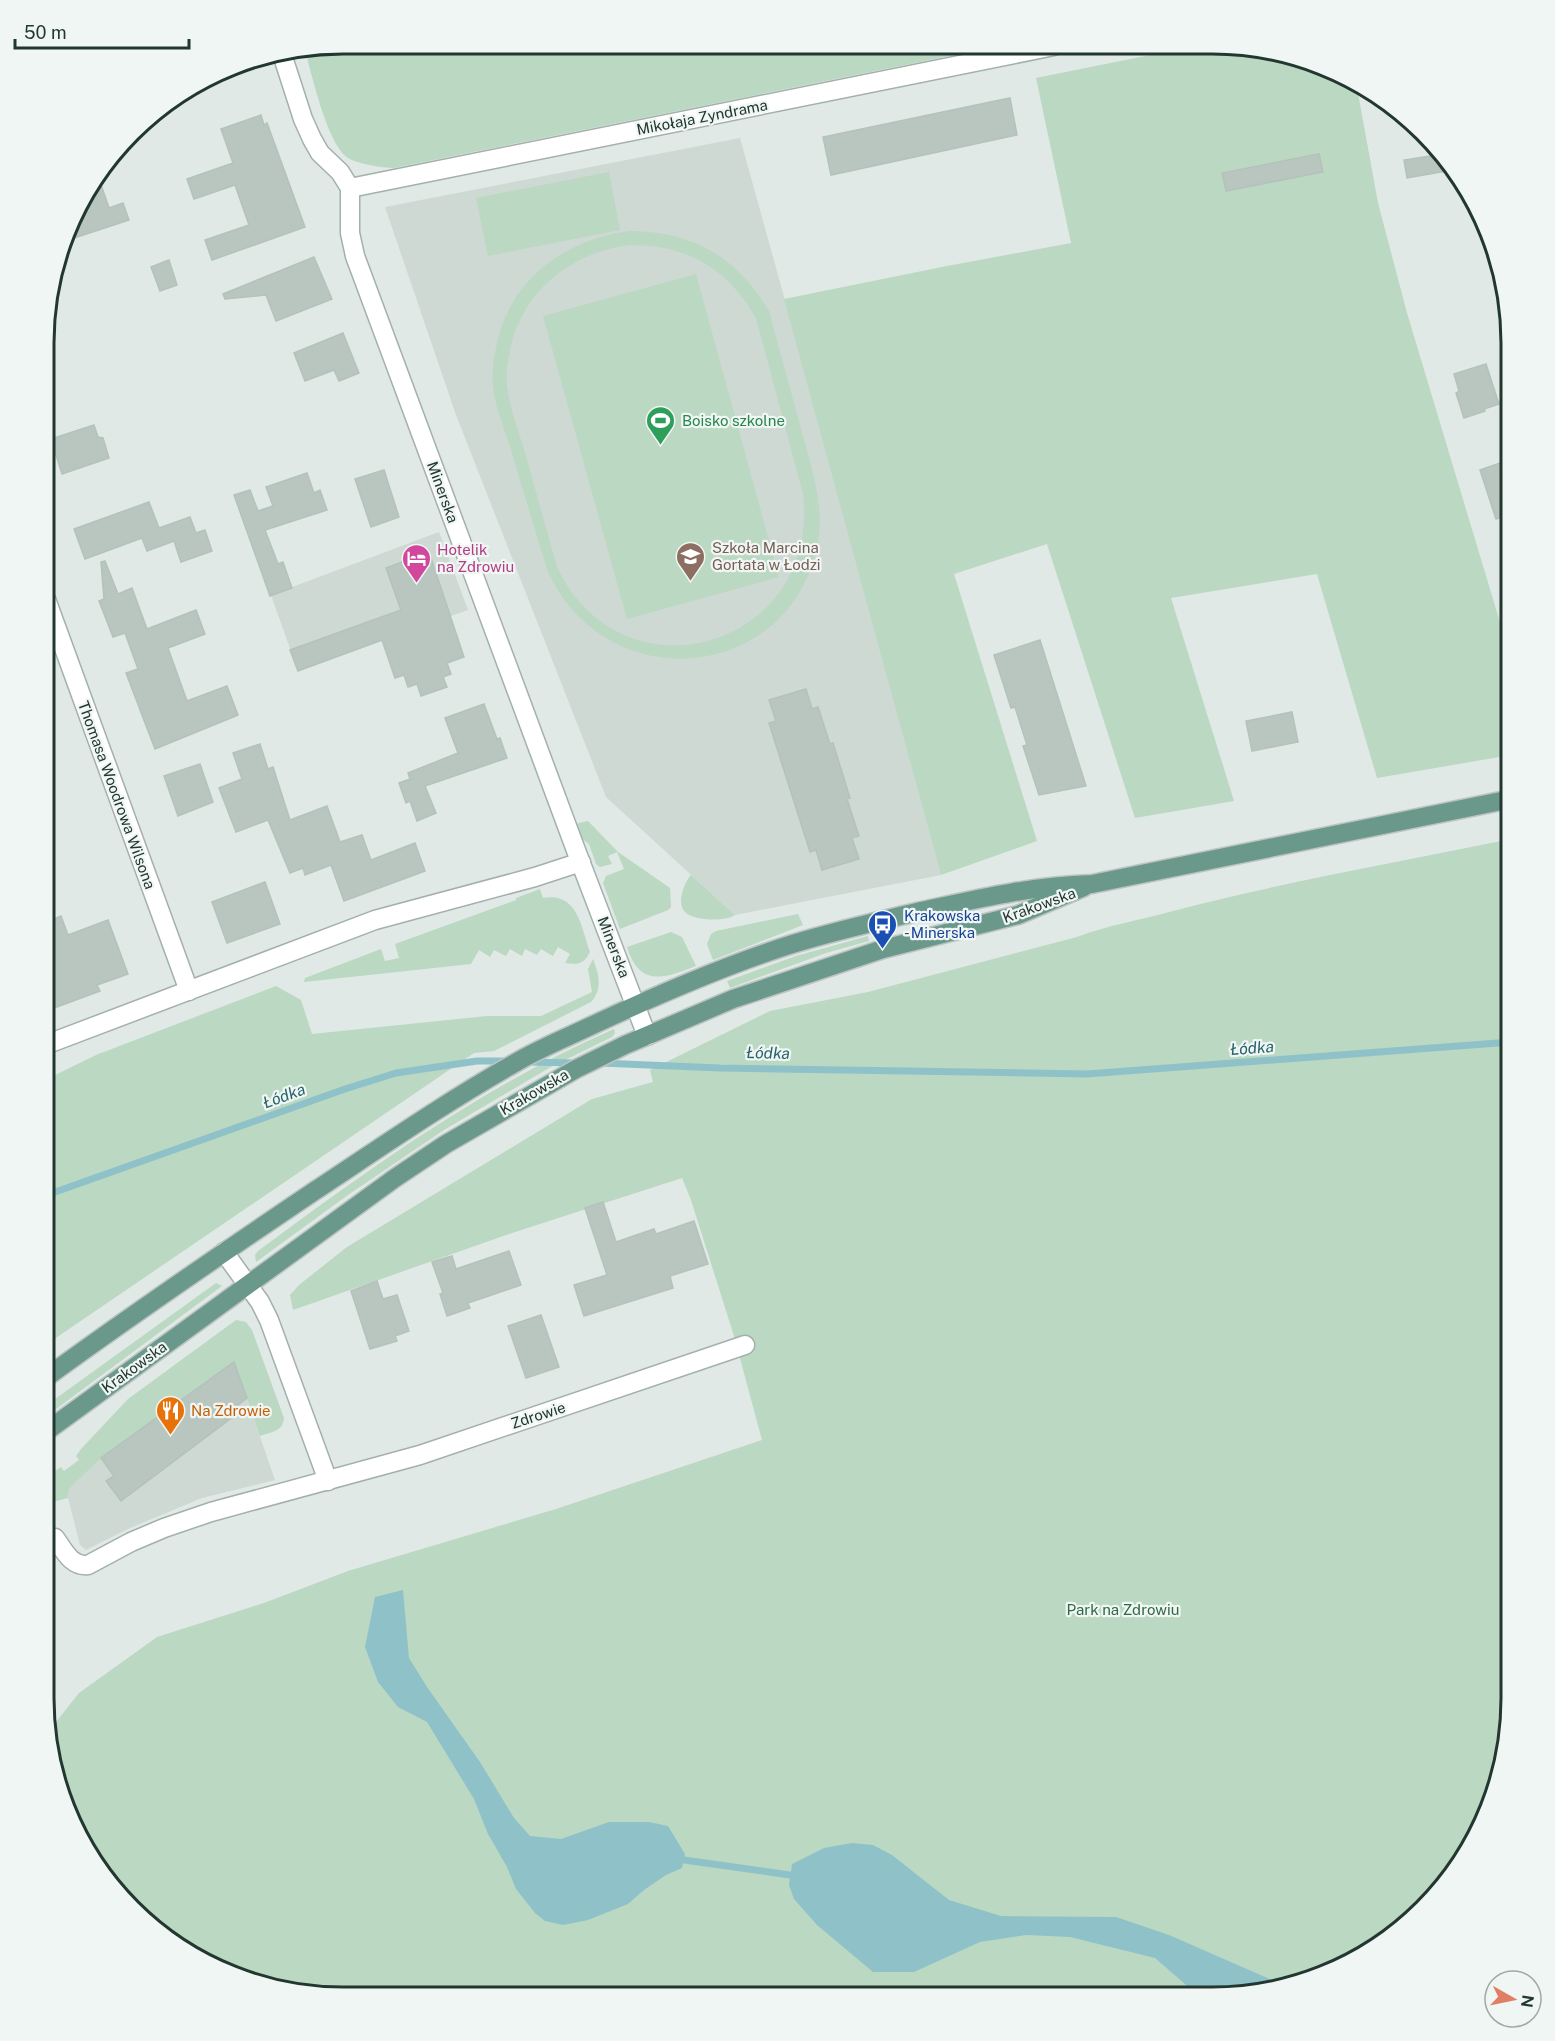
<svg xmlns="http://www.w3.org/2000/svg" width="1555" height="2041" viewBox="0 0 1555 2041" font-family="'Public Sans',sans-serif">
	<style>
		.built { fill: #ced9d4 }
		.green { fill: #bbd8c2; fill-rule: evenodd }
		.water { fill: #8ec2c8 }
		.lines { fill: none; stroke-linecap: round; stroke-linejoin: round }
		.stream { stroke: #8ec2c8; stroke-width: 7 }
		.building { fill: #b9c6c0; stroke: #b3c2bb; stroke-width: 1.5 }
		.minor-casing { stroke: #a4b0ab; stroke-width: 21 }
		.major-casing { stroke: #bdc3c1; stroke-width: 21 }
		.minor { stroke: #fff; stroke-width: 18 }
		.major { stroke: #6a998b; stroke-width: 18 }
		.labels { text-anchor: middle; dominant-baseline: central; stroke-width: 4.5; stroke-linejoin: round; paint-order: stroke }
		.street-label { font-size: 15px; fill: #233731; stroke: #f0f6f3 }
		.leisure-label { font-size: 15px; fill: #27864d; stroke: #f0f6f3; text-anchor: start }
		.education-label { font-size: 15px; fill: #785e54; stroke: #f0f6f3; text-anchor: start }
		.hotel-label { font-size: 15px; fill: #b23c85; stroke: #f0f6f3; text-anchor: start }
		.transit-label { font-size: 15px; fill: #164399; stroke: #f0f6f3; text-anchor: start }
		.food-label { font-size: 15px; fill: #c56008; stroke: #f0f6f3; text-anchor: start }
		.park-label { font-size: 15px; fill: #326945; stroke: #f0f6f3 }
		.water-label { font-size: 16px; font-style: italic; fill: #25636b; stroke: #f0f6f3 }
		.rim { fill: none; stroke: #233731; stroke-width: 3 }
	</style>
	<rect width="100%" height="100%" fill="#e0e9e5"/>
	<!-- built -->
	<g class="built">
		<path d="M 740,138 L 821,430 L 941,875 L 735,915 L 606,797 L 456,415 L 385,207 Z"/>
		<path d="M 439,532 L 468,610 L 298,671 L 271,595 Z"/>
		<path d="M 234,1362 L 275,1480 L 202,1498 L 128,1529 L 86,1550 L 80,1545 L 68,1498 L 69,1489 L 101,1458 Z"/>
	</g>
	<!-- green -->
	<g class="green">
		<path d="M 343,44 L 1004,45 L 394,168 C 383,168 358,164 348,158 C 327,144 312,75 305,50 Z"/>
		<path d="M 1195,46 L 1251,46 L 1326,66 L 1356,82 L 1378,203 L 1407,313 L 1511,659 L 1511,755 L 1377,778 L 1317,574 L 1171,598 L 1234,801 L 1135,818 L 1047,544 L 954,574 L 1037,841 L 941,875 L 784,299 L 947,266 L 1071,243 L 1036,78 Z"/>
		<path d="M 609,172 L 620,230 L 488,256 L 476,198 Z"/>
		<path d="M 630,231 C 694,232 737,257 769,311 C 779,348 789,385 799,421 C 809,461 825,501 818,542 C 792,683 607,700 548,572 C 535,531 523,490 511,450 C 505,431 497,412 494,393 C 491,378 493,362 496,348 C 508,280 565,239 630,231 ZM 631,245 C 688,245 728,269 756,318 L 803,494 C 821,647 623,706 557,567 C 546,528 535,488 524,449 C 518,430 511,411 508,392 C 505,378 507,364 510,351 C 521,291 573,251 631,245 Z"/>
		<path d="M 696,274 L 779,577 L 627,619 L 543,316 Z"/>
		<path d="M 588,821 L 618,852 L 670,888 L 671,907 L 668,910 L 620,929 L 603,883 L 606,876 L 624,869 L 617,852 L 608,856 L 612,864 L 600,867 L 596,864 L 589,844 L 581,838 L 575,824 Z"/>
		<path d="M 1511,839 L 1511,1718 L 1495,1794 L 1461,1864 L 1410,1923 L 1345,1966 L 1289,1987 L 1212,1997 L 305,1995 L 229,1975 L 177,1947 L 118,1896 L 75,1831 L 54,1775 L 48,1732 L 79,1693 L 157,1637 L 264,1603 L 348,1571 L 556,1509 L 762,1440 L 734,1336 L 691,1200 L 682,1178 L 509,1234 L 293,1310 L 290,1295 L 299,1285 L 347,1247 L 592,1099 L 653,1082 L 650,1070 L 770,1011 L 868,992 L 1077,937 C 1108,925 1141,920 1173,911 C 1284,882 1399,862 1511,839 Z"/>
		<path d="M 691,875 L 735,915 C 726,922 691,921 684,911 C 677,901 684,883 691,875 Z"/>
		<path d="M 540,889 L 543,898 C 578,892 581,927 590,952 C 584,964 578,965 565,963 L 570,954 L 558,947 L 553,956 L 541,949 L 537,955 L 525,949 L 522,956 L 510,949 L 506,956 L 494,950 L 490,957 L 479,950 L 471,964 L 304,982 L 305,978 L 381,949 L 385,961 L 399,958 L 395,944 L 516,900 L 516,898 Z"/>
		<path d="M 798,914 L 803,925 L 713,960 L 707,944 L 711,934 L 716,931 Z"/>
		<path d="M 671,932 L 682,937 L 696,966 C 665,978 640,988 627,947 Z"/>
		<path d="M 868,936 L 869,941 L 826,953 L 730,988 L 727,981 L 796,956 Z"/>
		<path d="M 593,959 C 599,975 603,988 591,1002 L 494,1051 L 474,1053 L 44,1346 L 45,1080 L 96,1055 L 276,986 L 301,1000 L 312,1034 L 487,1016 L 541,1016 L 592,992 L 588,969 Z"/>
		<path d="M 614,1029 L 615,1033 L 612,1037 L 549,1068 L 444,1130 L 348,1195 L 256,1262 L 255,1255 L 258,1251 C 370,1168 485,1085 614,1029 Z"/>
		<path d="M 216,1283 L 222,1286 L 44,1418 L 44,1407 Z"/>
		<path d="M 236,1320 L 246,1322 L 252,1330 L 284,1418 C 283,1431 272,1432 260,1436 L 234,1362 L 101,1458 L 69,1489 L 68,1498 L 49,1503 C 44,1483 42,1478 61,1467 L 64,1471 L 79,1460 L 76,1456 L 81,1449 L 128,1399 Z"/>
	</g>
	<!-- water -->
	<g class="water">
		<path d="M 403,1590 L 409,1658 L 427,1687 L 480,1762 L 514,1818 L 530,1836 L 561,1839 L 609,1822 L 649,1822 L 668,1826 L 685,1854 L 682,1868 L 666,1875 L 644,1890 L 628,1904 L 588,1920 L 563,1925 L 545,1921 L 535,1913 L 516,1889 L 507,1867 L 488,1834 L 474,1799 L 427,1722 L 398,1707 L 378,1682 L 365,1647 L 375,1597 Z"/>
		<path d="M 852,1843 L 873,1845 L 892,1855 L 949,1900 L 1001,1916 L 1116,1917 L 1169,1935 L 1288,1987 L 1200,1997 L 1155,1958 L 1070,1937 L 1026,1935 L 980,1942 L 914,1972 L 873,1972 L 817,1925 L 794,1899 L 789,1885 L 792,1864 L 824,1848 Z"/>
	</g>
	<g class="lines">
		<!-- stream -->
		<g class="stream">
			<path d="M 528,1062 L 577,1063"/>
			<path d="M 600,1063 L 720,1068 L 1087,1074 L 1511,1042"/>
			<path d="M 44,1196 L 345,1089 L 396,1073 L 477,1061 L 508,1061"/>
			<path d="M 684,1860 L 790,1875"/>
		</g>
	</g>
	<!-- building -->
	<g class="building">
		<path d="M 1010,98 L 1017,135 L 831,175 L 823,137 Z"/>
		<path d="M 261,115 L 264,125 L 267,123 L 305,227 L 212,260 L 205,240 L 249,225 L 235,185 L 194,199 L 187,179 L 233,163 L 221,129 Z"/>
		<path d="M 1319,154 L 1323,172 L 1226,191 L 1222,173 Z"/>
		<path d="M 1442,154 L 1453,170 L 1407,178 L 1404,160 Z"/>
		<path d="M 98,176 L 109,208 L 123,203 L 129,220 L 68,240 L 75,218 L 84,215 L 80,204 L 84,194 Z"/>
		<path d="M 314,257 L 332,299 L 276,321 L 266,295 L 225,299 L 223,294 Z"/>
		<path d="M 169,260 L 177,285 L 160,291 L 151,267 Z"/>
		<path d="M 343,333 L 359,373 L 339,381 L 334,370 L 305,381 L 294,353 Z"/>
		<path d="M 1486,364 L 1499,404 L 1484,409 L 1485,411 L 1464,418 L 1456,393 L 1459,391 L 1454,374 Z"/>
		<path d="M 94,425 L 98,437 L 103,438 L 109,458 L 62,474 L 51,439 Z"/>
		<path d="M 1503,462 L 1511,487 L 1511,514 L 1496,519 L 1480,470 Z"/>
		<path d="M 384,470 L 399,517 L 371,527 L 355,479 Z"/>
		<path d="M 307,473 L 314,493 L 320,490 L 327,510 L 265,530 L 278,564 L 283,562 L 292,588 L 270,596 L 234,495 L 250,490 L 258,511 L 273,506 L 266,487 Z"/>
		<path d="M 149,502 L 159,528 L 190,517 L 196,533 L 205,530 L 212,551 L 181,562 L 174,541 L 147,551 L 142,538 L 85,559 L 74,529 Z"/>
		<path d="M 429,552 L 464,657 L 447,663 L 451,674 L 443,677 L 447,687 L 421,696 L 417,684 L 408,687 L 404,675 L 395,678 L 382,640 L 298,671 L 290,650 L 401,610 L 386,568 Z"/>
		<path d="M 105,561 L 118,594 L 132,588 L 147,629 L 196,610 L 205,634 L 168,648 L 187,701 L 227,686 L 238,715 L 155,749 L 126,673 L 138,669 L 125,633 L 113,637 L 99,601 L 104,599 L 101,562 Z"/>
		<path d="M 1040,640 L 1086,786 L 1039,795 L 1023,746 L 1027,745 L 1015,707 L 1011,708 L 994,655 Z"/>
		<path d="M 806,689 L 812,709 L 818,707 L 830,744 L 833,743 L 850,798 L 847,799 L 859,836 L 852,838 L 859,859 L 822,870 L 816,850 L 810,852 L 769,723 L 776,721 L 769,700 Z"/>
		<path d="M 484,704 L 497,739 L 500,738 L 507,758 L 425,786 L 436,813 L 417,821 L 410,801 L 406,803 L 399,783 L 410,779 L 408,773 L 458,753 L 445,718 Z"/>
		<path d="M 1292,712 L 1298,742 L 1252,751 L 1246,721 Z"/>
		<path d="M 260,744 L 268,769 L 273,767 L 290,820 L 327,806 L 340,842 L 362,835 L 371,860 L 415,843 L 425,871 L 344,901 L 331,865 L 305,875 L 303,868 L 290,873 L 268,820 L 236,832 L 219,788 L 242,779 L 233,753 Z"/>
		<path d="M 200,764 L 213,802 L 178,816 L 164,776 Z"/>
		<path d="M 265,882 L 280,924 L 227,943 L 212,902 Z"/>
		<path d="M 61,916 L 68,935 L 108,920 L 128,974 L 97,985 L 100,991 L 54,1008 L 45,984 L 45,923 Z"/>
		<path d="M 603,1202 L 616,1242 L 654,1229 L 656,1234 L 694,1221 L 708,1264 L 670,1276 L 673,1288 L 584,1316 L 574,1285 L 607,1275 L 585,1208 Z"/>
		<path d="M 509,1251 L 521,1285 L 468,1303 L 470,1308 L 447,1316 L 440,1294 L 443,1293 L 432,1262 L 452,1256 L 456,1269 Z"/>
		<path d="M 377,1281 L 383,1299 L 397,1295 L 409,1331 L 395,1336 L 397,1341 L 370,1349 L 351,1291 Z"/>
		<path d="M 541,1315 L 559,1367 L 526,1378 L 508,1326 Z"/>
		<path d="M 234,1362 L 247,1398 L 234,1408 L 238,1413 L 121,1501 L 106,1481 L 114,1476 L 101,1458 Z"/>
	</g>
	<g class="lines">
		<defs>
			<g id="minor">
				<path d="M 282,54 L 303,119 L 312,139 L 320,153 L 340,172 L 350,188 L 350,233 L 355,256 L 577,853 L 647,1036"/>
				<path d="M 350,188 L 1054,46"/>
				<path d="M 46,599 L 189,991"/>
				<path d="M 45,1045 L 375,920 L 535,877 L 581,862"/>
				<path d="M 224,1252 L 260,1302 L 269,1320 L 328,1481"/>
				<path d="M 55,1538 C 64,1550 71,1567 88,1565 L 131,1542 L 164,1528 L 211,1512 L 420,1455 L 745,1345"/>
			</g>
			<g id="major">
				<path d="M 44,1379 C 133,1314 224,1252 316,1190 C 381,1147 446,1102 515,1063 C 540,1048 568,1037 595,1024 C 655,996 717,969 780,948 C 825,933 871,923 917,912 C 977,899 1030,886 1092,884 L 1511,799"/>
				<path d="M 44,1433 L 395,1178 L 446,1144 L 576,1069 L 625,1045 L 733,999 L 883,949 L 1018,915 L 1084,887"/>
			</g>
		</defs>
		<!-- minor casing -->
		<use href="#minor" class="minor-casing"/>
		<!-- major casing -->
		<use href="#major" class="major-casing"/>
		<!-- minor -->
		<use href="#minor" class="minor"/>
		<!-- major -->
		<use href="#major" class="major"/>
	</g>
	<!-- icons -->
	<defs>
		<symbol id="stadium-pin" viewBox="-11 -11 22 30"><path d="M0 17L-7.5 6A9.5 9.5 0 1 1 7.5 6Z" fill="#2e9e5b" stroke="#f0f6f3"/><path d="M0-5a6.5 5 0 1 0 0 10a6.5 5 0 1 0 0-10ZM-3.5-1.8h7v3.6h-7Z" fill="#fff"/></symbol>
		<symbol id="school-pin" viewBox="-11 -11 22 30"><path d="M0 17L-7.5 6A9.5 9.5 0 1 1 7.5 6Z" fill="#8d6e63" stroke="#f0f6f3"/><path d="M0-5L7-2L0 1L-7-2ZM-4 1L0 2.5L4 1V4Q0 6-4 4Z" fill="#fff"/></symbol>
		<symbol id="hotel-pin" viewBox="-11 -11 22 30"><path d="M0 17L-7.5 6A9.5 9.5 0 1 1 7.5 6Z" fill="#d1479c" stroke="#f0f6f3"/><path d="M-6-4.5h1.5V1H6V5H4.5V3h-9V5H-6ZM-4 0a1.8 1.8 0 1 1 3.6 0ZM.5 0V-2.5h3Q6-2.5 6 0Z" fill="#fff"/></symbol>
		<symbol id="bus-pin" viewBox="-11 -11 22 30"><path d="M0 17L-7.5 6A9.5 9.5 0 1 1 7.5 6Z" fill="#1a4fb4" stroke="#f0f6f3"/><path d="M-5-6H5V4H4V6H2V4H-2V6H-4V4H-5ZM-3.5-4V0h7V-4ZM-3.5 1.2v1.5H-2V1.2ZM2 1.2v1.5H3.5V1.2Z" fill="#fff"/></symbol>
		<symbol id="restaurant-pin" viewBox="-11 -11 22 30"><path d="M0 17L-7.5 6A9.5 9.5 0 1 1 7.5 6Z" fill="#e8710a" stroke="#f0f6f3"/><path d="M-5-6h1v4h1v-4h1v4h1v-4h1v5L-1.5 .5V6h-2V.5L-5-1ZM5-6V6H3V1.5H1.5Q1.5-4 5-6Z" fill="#fff"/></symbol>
	</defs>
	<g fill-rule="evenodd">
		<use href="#stadium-pin" x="644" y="404" width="33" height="45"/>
		<use href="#school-pin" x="674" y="540" width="33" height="45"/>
		<use href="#hotel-pin" x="400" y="542" width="33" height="45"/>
		<use href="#bus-pin" x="866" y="908" width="33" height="45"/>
		<use href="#restaurant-pin" x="154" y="1394" width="33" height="45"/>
	</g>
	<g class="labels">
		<!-- street labels -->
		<g class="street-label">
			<text transform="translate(702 117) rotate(-11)">Mikołaja Zyndrama</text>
			<text transform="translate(443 492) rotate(70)">Minerska</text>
			<text transform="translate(117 795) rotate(70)">Thomasa Woodrowa Wilsona</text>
			<text transform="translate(1039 905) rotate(-20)">Krakowska</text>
			<text transform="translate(614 947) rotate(69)">Minerska</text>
			<text transform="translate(534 1092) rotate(-30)">Krakowska</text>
			<text transform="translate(134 1367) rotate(-36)">Krakowska</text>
			<text transform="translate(538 1415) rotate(-18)">Zdrowie</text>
		</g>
		<!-- leisure labels -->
		<g class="leisure-label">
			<text x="682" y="420">Boisko szkolne</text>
		</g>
		<!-- education labels -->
		<g class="education-label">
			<text x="712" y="547">Szkoła Marcina<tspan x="712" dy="17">Gortata w Łodzi</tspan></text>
		</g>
		<!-- hotel labels -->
		<g class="hotel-label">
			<text x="437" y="549">Hotelik<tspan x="437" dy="17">na Zdrowiu</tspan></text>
		</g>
		<!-- transit labels -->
		<g class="transit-label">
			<text x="904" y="915">Krakowska<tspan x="904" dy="17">- Minerska</tspan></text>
		</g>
		<!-- food labels -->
		<g class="food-label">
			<text x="191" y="1410">Na Zdrowie</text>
		</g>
		<!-- park labels -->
		<g class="park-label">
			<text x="1123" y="1609">Park na Zdrowiu</text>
		</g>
		<!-- water labels -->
		<g class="water-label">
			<text transform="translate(1252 1048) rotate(-4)">Łódka</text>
			<text transform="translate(768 1053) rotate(1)">Łódka</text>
			<text transform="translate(284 1096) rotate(-20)">Łódka</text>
		</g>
	</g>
	<!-- crop -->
	<path d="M0 0H1555V2041H0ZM343 54H1212A289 289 0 0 1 1501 343V1698A289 289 0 0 1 1212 1987H343A289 289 0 0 1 54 1698V343A289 289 0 0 1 343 54Z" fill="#f0f6f3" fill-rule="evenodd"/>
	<path class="rim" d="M343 54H1212A289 289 0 0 1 1501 343V1698A289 289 0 0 1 1212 1987H343A289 289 0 0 1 54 1698V343A289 289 0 0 1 343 54Z"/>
	<!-- north arrow -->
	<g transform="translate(1513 1999) rotate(99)"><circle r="28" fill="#f0f6f3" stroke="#9eaaa5" stroke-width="1.5"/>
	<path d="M0-4.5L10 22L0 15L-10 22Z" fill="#e17f66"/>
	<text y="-9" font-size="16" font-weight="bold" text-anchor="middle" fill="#233731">N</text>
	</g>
	<!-- scale -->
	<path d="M15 39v9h174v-9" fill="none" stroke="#233731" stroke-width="3"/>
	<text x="24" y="39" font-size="18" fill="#233731" stroke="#f0f6f3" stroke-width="4.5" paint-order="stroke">50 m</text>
</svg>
